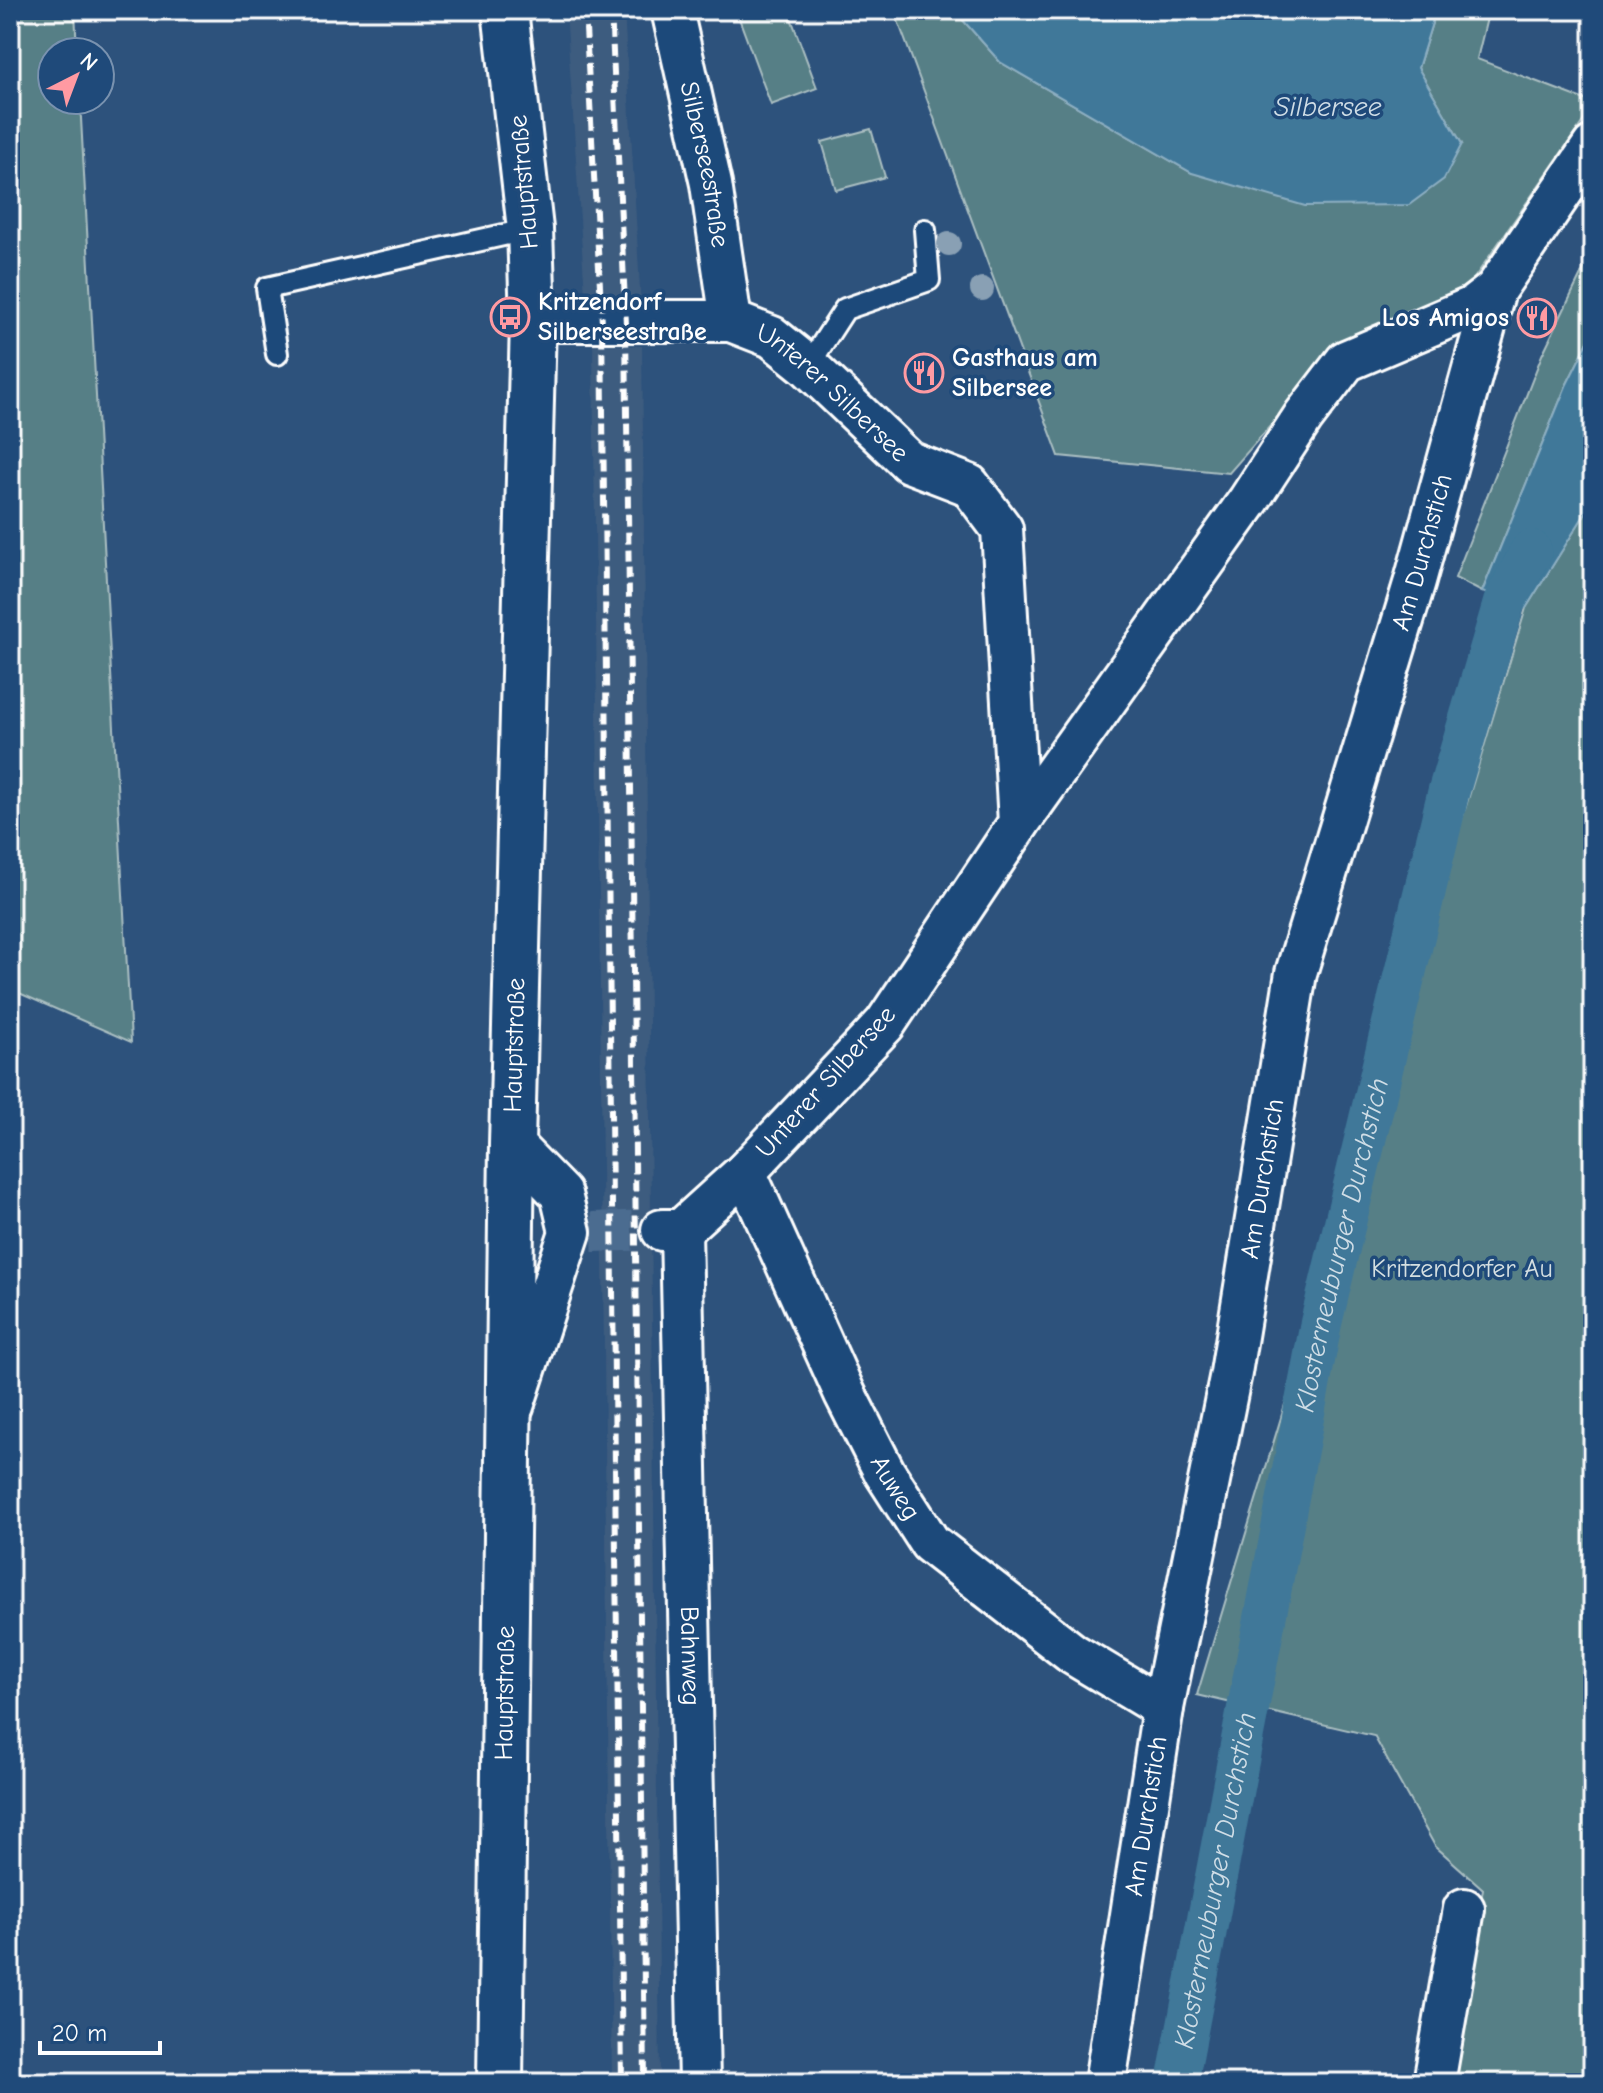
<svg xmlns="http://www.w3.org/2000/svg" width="1603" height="2093" viewBox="0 0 1603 2093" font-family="'Comic Neue',sans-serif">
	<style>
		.built { fill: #3e5c7f }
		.green { fill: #577f86; stroke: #abbfc2; stroke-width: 2 }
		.water { fill: #3f7899; stroke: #8caec2; stroke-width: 2 }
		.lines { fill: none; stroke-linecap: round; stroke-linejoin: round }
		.canal { stroke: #3f7899; stroke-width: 42 }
		.minor-tunnel { stroke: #4c6c90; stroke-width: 40; stroke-dasharray: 40 20; stroke-linecap: butt }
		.service-casing { stroke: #fff; stroke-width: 26 }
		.minor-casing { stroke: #fff; stroke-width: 46 }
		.secondary-casing { stroke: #fff; stroke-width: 50 }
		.service { stroke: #1f4a7a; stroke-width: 20 }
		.minor { stroke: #1f4a7a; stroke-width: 40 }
		.secondary { stroke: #1f4a7a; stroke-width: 44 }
		.rail { stroke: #fff; stroke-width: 6; stroke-dasharray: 12 6; stroke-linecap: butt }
		.tree { fill: #89a0b4 }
		.labels { text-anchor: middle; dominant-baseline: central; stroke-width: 7; stroke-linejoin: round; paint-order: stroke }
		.street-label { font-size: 26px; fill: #fff; stroke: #1f4a7a }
		.poi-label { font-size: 26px; font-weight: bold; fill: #fff; stroke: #1f4a7a; text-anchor: start }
		.park-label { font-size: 26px; fill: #d5dfe1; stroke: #1f4a7a }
		.water-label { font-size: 28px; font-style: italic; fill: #cfdde6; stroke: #1f4a7a }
	</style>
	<rect width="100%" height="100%" fill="#2d527c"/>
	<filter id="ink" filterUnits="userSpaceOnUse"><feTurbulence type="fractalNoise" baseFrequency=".0125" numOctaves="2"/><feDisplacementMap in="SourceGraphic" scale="16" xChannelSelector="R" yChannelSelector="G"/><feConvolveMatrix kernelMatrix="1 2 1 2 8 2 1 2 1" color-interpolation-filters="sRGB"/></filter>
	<g filter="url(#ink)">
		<!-- built -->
		<g class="built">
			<path d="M 566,10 L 624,10 L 641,307 L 586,309 Z"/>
			<path d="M 593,344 L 642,346 L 660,2083 L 612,2083 Z"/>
		</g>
		<!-- green -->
		<g class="green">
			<path d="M 10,10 L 75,10 L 77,52 L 52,52 L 52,100 L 80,100 L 131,1042 L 10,989 Z"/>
			<path d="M 736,10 L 788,10 L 817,88 L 771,105 Z"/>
			<path d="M 894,10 L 954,10 L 1000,62 L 1192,173 L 1462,144 L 1418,68 L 1436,10 L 1489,10 L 1477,59 L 1593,103 L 1593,107 L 1466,290 L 1339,347 L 1229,473 L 1059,456 Z"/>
			<path d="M 871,129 L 885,177 L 836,190 L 822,142 Z"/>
			<path d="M 1593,250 L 1593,332 L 1566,386 L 1482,592 L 1455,578 L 1542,355 Z"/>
			<path d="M 1593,501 L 1593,2083 L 1450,2083 L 1483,1889 L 1435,1846 L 1374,1736 L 1197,1695 L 1526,608 Z"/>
		</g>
		<!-- water -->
		<g class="water">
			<path d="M 954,10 L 1436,10 L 1418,68 L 1462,144 L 1444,179 L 1409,205 L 1305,206 L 1192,173 L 1000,62 Z"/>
			<path d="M 1593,332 L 1593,501 L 1526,608 L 1482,592 L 1566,386 Z"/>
		</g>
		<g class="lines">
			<!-- canal -->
			<path class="canal" id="s1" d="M 1177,2083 L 1321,1323 L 1449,790 L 1504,603 L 1531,551"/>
			<!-- minor-tunnel -->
			<path class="minor-tunnel" d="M 592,1232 L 662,1230"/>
			<defs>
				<g id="service">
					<path d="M 277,354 L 267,288 L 530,229"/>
					<path d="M 808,366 L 845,309 L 929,280 L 925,230"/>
				</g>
				<g id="minor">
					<path id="s2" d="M 672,10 L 711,184 L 731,321"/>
					<path id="s3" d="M 533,321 L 731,321 L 772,337 L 808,366 L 909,462 L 969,485 L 1002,529 L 1019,823 L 885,1024 L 745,1172 L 681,1230 L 662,1230"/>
					<path d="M 1019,823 L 1249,500 L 1304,416 L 1346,361 L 1473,307 L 1495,290"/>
					<path d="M 512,1144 L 561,1194 L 570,1232 L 513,1406"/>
					<path id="s4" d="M 745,1172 L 845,1394 L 885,1473 L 930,1543 L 1073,1654 L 1163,1708"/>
					<path id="s5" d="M 681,1230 L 699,2083"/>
					<path id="s6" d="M 1105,2083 L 1163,1708 L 1231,1373 L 1296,973 L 1415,581 L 1495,290 L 1593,146"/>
					<path d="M 1434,2083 L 1464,1909"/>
				</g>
				<g id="secondary">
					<path id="s7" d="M 500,2083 L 512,1144 L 533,321 L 530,229 L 505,10"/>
				</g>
			</defs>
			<!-- service casing -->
			<use href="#service" class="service-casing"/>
			<!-- minor casing -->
			<use href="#minor" class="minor-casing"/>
			<!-- secondary casing -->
			<use href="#secondary" class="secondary-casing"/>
			<!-- service -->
			<use href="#service" class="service"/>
			<!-- minor -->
			<use href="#minor" class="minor"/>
			<!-- secondary -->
			<use href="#secondary" class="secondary"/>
			<!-- rail -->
			<g class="rail">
				<path d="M 585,10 L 602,323 L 622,2083"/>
				<path d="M 611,10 L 626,324 L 645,2083"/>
			</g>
		</g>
		<!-- trees -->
		<g class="tree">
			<circle cx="949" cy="244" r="12"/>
			<circle cx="982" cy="289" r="12"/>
		</g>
	</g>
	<!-- icons -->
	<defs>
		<symbol id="bus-ring" viewBox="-11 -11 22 22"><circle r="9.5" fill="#1f4a7a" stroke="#ff9aa2" stroke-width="1.5"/><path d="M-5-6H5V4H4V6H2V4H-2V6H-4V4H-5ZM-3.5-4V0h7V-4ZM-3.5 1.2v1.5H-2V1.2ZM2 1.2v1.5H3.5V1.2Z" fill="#ff9aa2"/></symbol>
		<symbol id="restaurant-ring" viewBox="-11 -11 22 22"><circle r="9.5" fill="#1f4a7a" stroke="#ff9aa2" stroke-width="1.5"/><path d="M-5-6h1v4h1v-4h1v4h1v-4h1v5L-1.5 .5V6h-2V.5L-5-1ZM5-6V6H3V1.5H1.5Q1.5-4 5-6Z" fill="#ff9aa2"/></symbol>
	</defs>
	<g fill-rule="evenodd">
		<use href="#bus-ring" x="488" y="295" width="44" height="44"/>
		<use href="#restaurant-ring" x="1515" y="296" width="44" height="44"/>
		<use href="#restaurant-ring" x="902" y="351" width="44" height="44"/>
	</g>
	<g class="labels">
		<!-- street labels -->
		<g class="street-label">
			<text stroke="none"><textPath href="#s2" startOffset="158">Silberseestraße</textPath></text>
			<text transform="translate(524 182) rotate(-95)">Hauptstraße</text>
			<text stroke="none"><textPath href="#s3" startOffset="324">Unterer Silbersee</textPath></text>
			<text stroke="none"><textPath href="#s6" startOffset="1566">Am Durchstich</textPath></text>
			<text stroke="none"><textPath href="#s7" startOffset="1038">Hauptstraße</textPath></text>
			<text transform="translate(826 1082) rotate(-48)">Unterer Silbersee</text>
			<text stroke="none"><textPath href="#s6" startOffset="918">Am Durchstich</textPath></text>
			<text stroke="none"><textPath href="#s4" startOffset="350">Auweg</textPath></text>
			<text stroke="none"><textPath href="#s5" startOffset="426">Bahnweg</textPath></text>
			<text stroke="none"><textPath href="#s7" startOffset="390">Hauptstraße</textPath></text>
			<text stroke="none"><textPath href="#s6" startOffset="270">Am Durchstich</textPath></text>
		</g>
		<!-- poi labels -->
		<g class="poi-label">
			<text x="538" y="302">Kritzendorf<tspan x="538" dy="30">Silberseestraße</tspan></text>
			<text x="1509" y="318" text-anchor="end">Los Amigos</text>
			<text x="952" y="358">Gasthaus am<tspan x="952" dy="30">Silbersee</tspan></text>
		</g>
		<!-- park labels -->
		<g class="park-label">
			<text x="1462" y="1269">Kritzendorfer Au</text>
		</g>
		<!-- water labels -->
		<g class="water-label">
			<text x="1328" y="107">Silbersee</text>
			<text stroke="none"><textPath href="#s1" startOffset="854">Klosterneuburger Durchstich</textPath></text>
			<text stroke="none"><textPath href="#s1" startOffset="206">Klosterneuburger Durchstich</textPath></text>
		</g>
	</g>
	<!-- margin -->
	<rect width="1603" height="2093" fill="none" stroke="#1f4a7a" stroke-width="40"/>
	<rect x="20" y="20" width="1563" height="2053" fill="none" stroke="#fff" stroke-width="3" filter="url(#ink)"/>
	<!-- north arrow -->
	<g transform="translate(76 76) rotate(42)"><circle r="38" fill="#1f4a7a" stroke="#7992af" stroke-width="2"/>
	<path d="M0-6L14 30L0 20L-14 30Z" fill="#ff9aa2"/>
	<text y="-12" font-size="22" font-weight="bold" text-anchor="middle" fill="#ffffff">N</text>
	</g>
	<!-- scale -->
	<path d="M40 2041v12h120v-12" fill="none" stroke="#ffffff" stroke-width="4"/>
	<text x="52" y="2041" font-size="24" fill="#ffffff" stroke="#1f4a7a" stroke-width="6" paint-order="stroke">20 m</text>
</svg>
